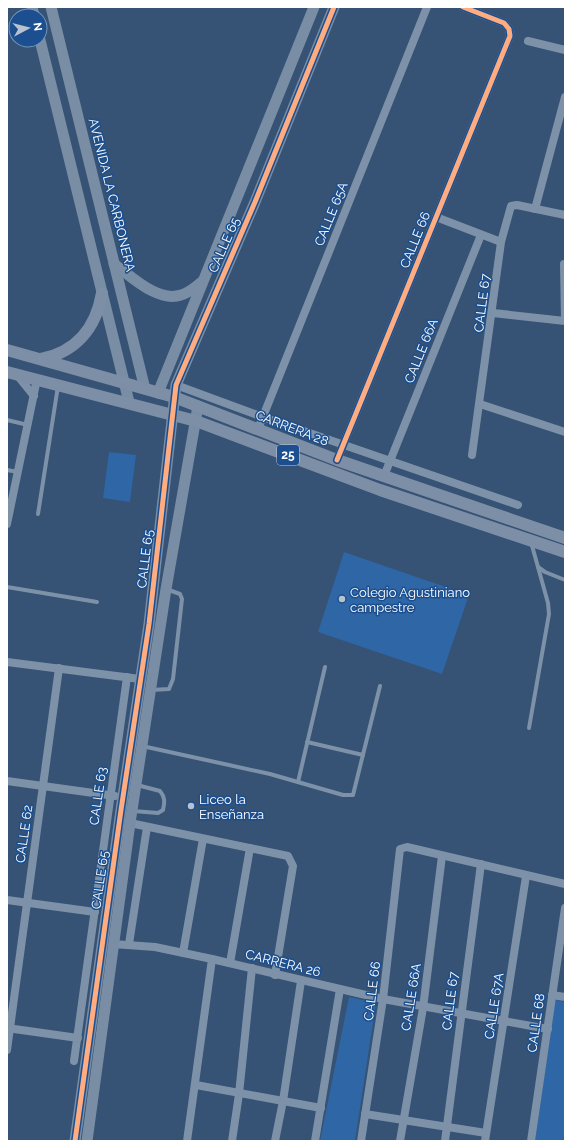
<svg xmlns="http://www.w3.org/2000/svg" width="572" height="1148" viewBox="0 0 572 1148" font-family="Raleway,sans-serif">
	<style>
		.green { fill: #2f66a5 }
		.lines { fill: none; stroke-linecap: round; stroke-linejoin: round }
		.lane { stroke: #7d92a8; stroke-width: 4 }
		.street { stroke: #7d92a8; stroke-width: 8 }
		.secondary { stroke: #798da4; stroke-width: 11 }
		.primary { stroke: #7d8ea7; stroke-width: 12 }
		.cycleway-casing { stroke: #1b4f8f; stroke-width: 8 }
		.cycleway { stroke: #ffac80; stroke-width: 5 }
		.poi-dot { fill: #b9c2ce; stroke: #1b4f8f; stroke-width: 1.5 }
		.labels { text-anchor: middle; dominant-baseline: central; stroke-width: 3; stroke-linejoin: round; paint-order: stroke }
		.shield { fill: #1b4f8f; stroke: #bbcadd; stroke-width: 1 }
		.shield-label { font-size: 12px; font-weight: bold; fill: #fff }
		.street-label { font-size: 13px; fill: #fff; stroke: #1b4f8f }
		.poi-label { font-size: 13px; fill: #fff; stroke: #1b4f8f; text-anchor: start }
	</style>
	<rect width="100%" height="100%" fill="#365274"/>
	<!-- green -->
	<g class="green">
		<path d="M 109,452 L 136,455 L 130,502 L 103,498 Z"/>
		<path d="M 344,552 L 469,595 L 442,674 L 318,632 Z"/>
		<path d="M 349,997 L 376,1003 L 355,1141 L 320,1141 Z"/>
		<path d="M 555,1000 L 565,1002 L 565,1141 L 535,1141 Z"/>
	</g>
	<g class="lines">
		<!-- lane -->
		<g class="lane">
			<path d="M 7,420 L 28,425"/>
			<path d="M 7,470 L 18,472"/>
			<path d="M 38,514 L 58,386"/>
			<path d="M 538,567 L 545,572 L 565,580"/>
			<path d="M 7,587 L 97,602"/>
			<path d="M 151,690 L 169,689 L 173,679 L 182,599 L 180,594 L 166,589"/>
			<path d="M 529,728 L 549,614 L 548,603 L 531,542"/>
			<path d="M 307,742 L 363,755"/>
			<path d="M 142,746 L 270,774 L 343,795 L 353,795 L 380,686"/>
			<path d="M 298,782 L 325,667"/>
			<path d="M 133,811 L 158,813 L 163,810 C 165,802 165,797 160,791 L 137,785"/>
		</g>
		<!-- street -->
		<g class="street">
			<path d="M 528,41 L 565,50"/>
			<path d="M 535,209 L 565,97"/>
			<path d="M 436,217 L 501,242"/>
			<path d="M 493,313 L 565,321 L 564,264"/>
			<path d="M 17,375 L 34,396"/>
			<path d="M 176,385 L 263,417 L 518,505"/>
			<path d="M 480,404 L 565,432"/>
			<path d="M 258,429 L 427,7"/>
			<path d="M 472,455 L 501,242 L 511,206 L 517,205 L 565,215"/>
			<path d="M 337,460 L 510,36 L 509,29 L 504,23 L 463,7"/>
			<path d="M 384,476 L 481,235"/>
			<path d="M 7,524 L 37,379"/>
			<path d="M 7,662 L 140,679"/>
			<path d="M 7,781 L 115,796"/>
			<path d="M 130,823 L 288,856 L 293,866 L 275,975"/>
			<path d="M 7,900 L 95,912"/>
			<path d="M 113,944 L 155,947 L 212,959 L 383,999 L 548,1029"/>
			<path d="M 129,944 L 147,827"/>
			<path d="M 183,953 L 203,839"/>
			<path d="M 230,963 L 250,848"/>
			<path d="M 552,995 L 565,997"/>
			<path d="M 7,1028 L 78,1038"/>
			<path d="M 7,1050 L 59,668"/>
			<path d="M 74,1061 L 127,677"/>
			<path d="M 196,1085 L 321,1108"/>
			<path d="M 365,1114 L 486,1133"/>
			<path d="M 187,1141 L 212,959"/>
			<path d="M 232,1141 L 239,1094 L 252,968"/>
			<path d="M 275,1141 L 283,1101 L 301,981"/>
			<path d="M 315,1141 L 340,989"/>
			<path d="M 361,1141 L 383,999 L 400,849 L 407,847 L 565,884"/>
			<path d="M 400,1141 L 423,1008 L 442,856"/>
			<path d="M 445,1141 L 481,864"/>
			<path d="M 485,1141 L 526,876"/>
			<path d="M 531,1141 L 565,908"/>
		</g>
		<!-- secondary -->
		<g class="secondary">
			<path d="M 32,7 L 34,16"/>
			<path d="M 51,7 L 145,389"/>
			<path d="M 40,40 L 129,402"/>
			<path d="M 114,264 C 131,276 158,303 181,295 C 189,293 195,287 202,282"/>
			<path d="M 158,393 L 314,7"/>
			<path d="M 75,1141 L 121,810 L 149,624 L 176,385 L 255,202 L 334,7"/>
			<path d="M 87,1141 L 130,823 L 166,589 L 198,406"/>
		</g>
		<!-- primary -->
		<g class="primary">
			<path d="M 7,350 L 174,397 L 337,460 L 565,538"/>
			<path d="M 41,359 C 76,352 96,328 102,293"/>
			<path d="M 7,372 L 196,421 L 380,490 L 565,552"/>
		</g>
		<defs>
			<g id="cycleway">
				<path d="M 337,460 L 510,36 L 509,29 L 504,23 L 463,7"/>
				<path d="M 75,1141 L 121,810 L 149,624 L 176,385 L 255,202 L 334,7"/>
			</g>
		</defs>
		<!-- cycleway casing -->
		<use href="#cycleway" class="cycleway-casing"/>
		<!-- cycleway -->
		<use href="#cycleway" class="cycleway"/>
	</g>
	<!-- markers -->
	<g class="poi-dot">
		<circle cx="342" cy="599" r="4"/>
		<circle cx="191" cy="806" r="4"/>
	</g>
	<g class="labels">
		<!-- shield labels -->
		<rect class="shield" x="277" y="445" width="22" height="20" rx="3"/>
		<g class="shield-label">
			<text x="288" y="455">25</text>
		</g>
		<!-- street labels -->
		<g class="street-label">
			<text transform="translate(112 195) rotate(76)">AVENIDA LA CARBONERA</text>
			<text transform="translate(331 214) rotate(-68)">CALLE 65A</text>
			<text transform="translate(415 240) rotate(-68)">CALLE 66</text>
			<text transform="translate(224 245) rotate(-66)">CALLE 65</text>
			<text transform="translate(482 303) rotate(-83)">CALLE 67</text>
			<text transform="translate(421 351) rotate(-68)">CALLE 66A</text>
			<text transform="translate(292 428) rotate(21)">CARRERA 28</text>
			<text transform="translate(145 559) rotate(-83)">CALLE 65</text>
			<text transform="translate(98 796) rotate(-82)">CALLE 63</text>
			<text transform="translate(24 834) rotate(-82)">CALLE 62</text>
			<text transform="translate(100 880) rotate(-82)">CALLE 65</text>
			<text transform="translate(283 963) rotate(14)">CARRERA 26</text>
			<text transform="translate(372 991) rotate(-83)">CALLE 66</text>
			<text transform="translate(411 997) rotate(-81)">CALLE 66A</text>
			<text transform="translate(450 1001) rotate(-83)">CALLE 67</text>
			<text transform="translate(494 1006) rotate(-81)">CALLE 67A</text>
			<text transform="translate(536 1023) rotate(-82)">CALLE 68</text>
		</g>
		<!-- poi labels -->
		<g class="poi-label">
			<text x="350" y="592">Colegio Agustiniano<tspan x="350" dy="15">campestre</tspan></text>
			<text x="199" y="799">Liceo la<tspan x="199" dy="15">Enseñanza</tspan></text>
		</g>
	</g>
	<!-- border -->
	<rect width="572" height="1148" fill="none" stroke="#ffffff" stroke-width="16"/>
	<!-- north arrow -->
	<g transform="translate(28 28) rotate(83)"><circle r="19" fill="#1b4f8f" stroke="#7695bc"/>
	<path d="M0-3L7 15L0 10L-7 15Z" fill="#b9c2ce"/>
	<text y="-6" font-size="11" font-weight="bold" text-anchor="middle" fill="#ffffff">N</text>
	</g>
</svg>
